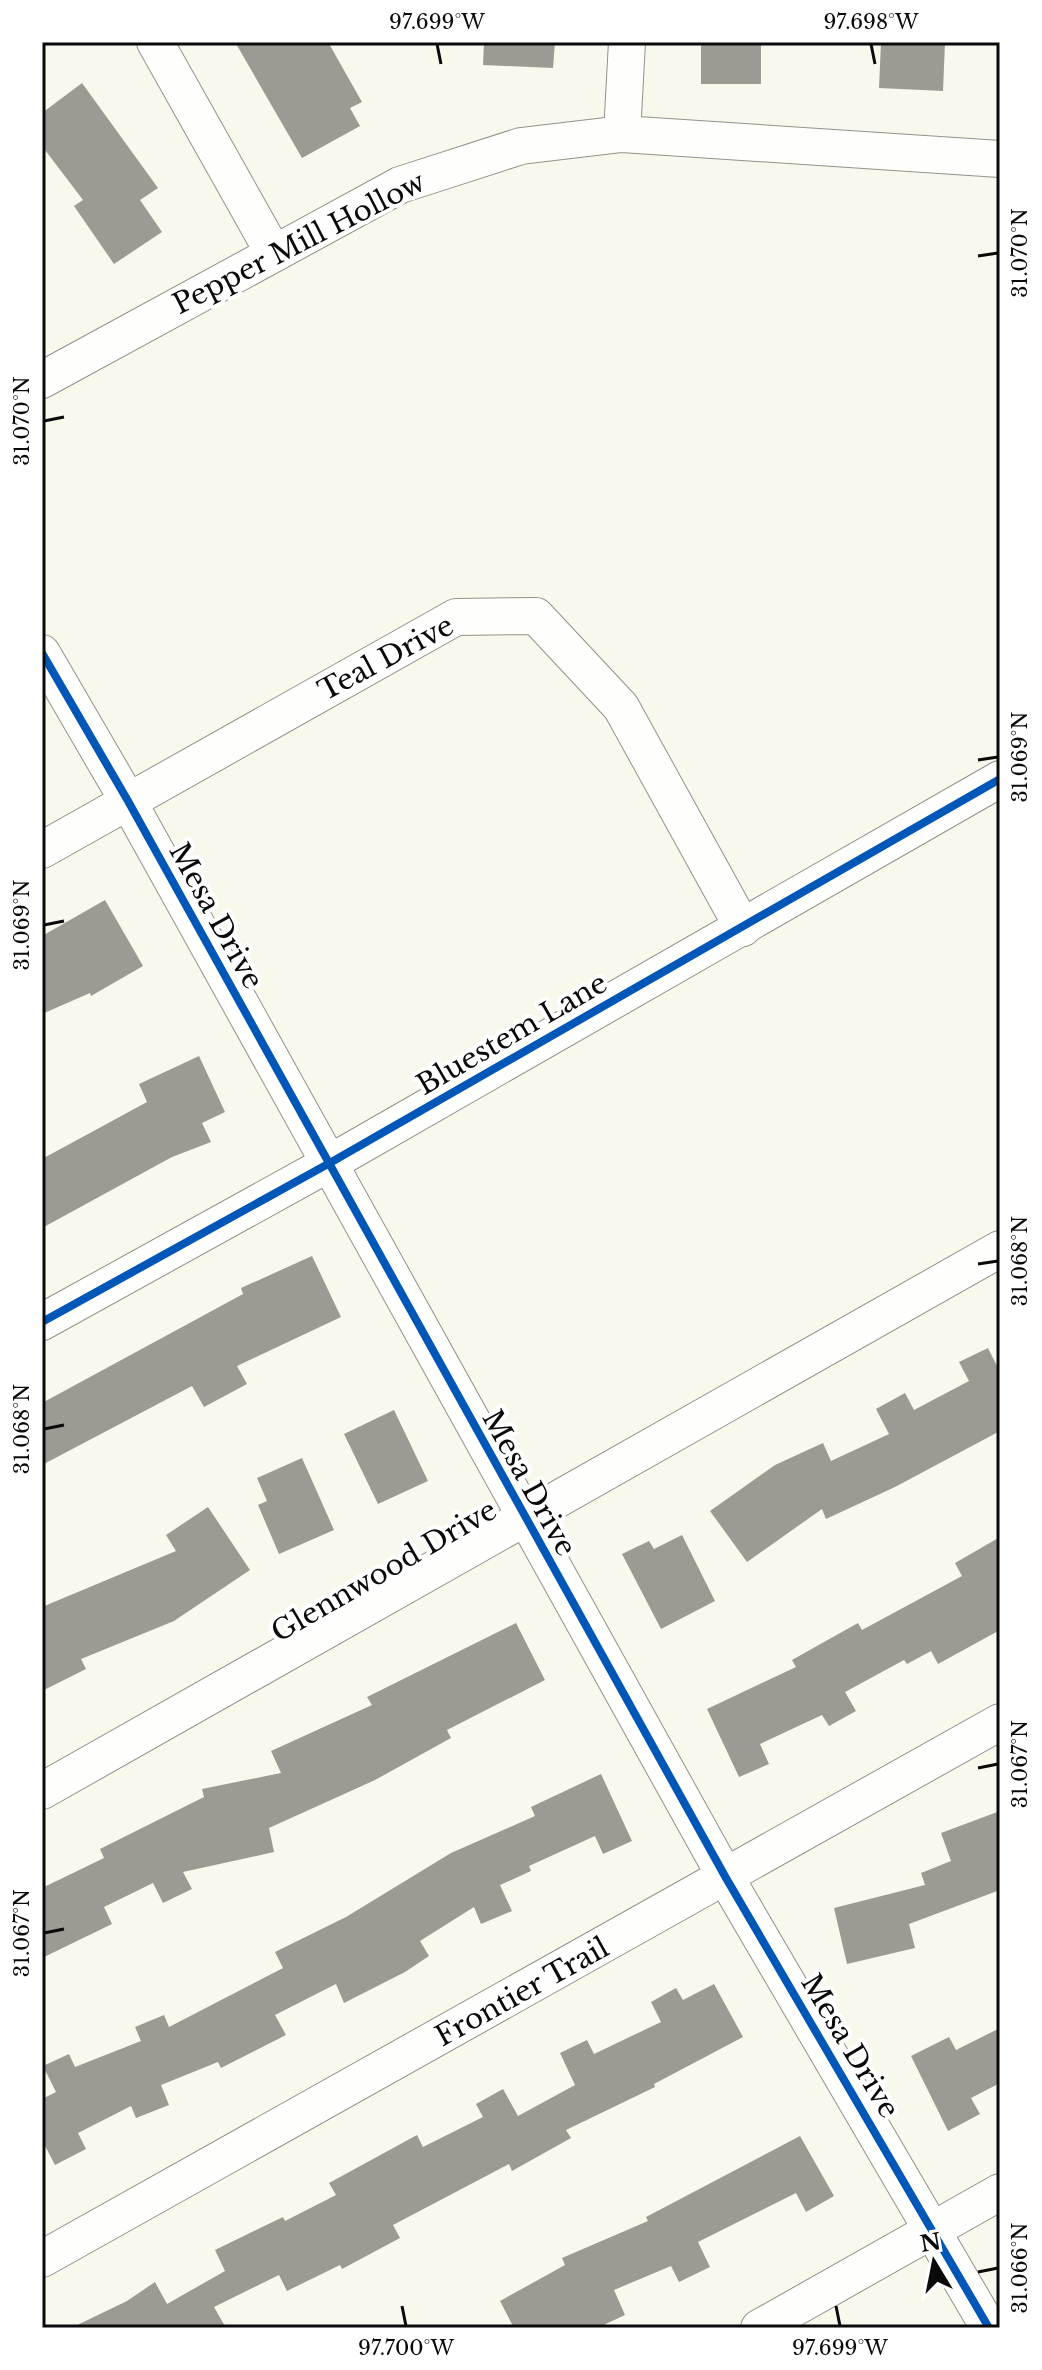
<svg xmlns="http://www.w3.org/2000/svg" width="1042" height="2370" viewBox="0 0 1042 2370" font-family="'Libre Baskerville',serif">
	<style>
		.building { fill: #9c9a93 }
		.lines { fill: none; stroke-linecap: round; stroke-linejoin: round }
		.street-casing { stroke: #92918c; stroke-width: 38 }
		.street { stroke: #fefefc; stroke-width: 36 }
		.cycleway-casing { stroke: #fff; stroke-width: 13 }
		.cycleway { stroke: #0057b8; stroke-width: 8 }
		.ticks { fill: none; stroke: #0a0a0a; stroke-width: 3 }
		.labels { text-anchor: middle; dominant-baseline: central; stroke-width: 8; stroke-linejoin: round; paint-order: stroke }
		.street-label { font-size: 28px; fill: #0a0a0a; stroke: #fff }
		.neatline { fill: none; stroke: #0a0a0a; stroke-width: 3 }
		.ticks-label { font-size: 20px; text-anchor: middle; fill: #0a0a0a }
	</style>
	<rect width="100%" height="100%" fill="#f9f8ed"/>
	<!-- building -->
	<g class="building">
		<path d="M 235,42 L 328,42 L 362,102 L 350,108 L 360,126 L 302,158 Z"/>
		<path d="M 484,42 L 555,42 L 553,68 L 483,65 Z"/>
		<rect x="701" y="42" width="60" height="42"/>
		<path d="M 881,42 L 945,42 L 943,91 L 879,88 Z"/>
		<path d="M 82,83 L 158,188 L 140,200 L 162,232 L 114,264 L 74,206 L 83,200 L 42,146 L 42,113 Z"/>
		<path d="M 105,900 L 143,966 L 91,996 L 90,993 L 42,1014 L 42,936 Z"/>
		<path d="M 199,1056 L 225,1112 L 202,1123 L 211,1142 L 172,1157 L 42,1228 L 42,1159 L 147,1102 L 139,1084 Z"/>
		<path d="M 312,1256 L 341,1317 L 237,1366 L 247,1384 L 204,1407 L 192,1386 L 42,1465 L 42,1403 L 243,1294 L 241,1288 Z"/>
		<path d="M 988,1348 L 1000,1372 L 1000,1431 L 895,1487 L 826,1519 L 822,1509 L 747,1562 L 710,1511 L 775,1465 L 823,1443 L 831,1461 L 889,1434 L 876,1409 L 905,1393 L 914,1410 L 969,1381 L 959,1362 Z"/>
		<path d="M 394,1410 L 428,1481 L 378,1504 L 344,1434 Z"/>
		<path d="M 302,1458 L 334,1530 L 279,1554 L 258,1505 L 267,1501 L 257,1478 Z"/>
		<path d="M 208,1507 L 250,1570 L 174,1621 L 81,1659 L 86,1669 L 42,1691 L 42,1607 L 176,1551 L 166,1535 Z"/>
		<path d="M 682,1535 L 715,1601 L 661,1629 L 622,1554 L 649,1541 L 654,1549 Z"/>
		<path d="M 1000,1537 L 1000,1630 L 938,1664 L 931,1651 L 907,1664 L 904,1660 L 845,1692 L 856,1711 L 829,1726 L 822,1715 L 760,1744 L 769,1764 L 739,1777 L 707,1709 L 796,1667 L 792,1660 L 858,1623 L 862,1630 L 962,1576 L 955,1563 Z"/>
		<path d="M 516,1623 L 545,1680 L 447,1730 L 451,1738 L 375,1780 L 269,1828 L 274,1852 L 183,1872 L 192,1889 L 163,1903 L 153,1883 L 104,1907 L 112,1924 L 42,1958 L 42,1888 L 104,1858 L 100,1849 L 204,1797 L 202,1789 L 281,1773 L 271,1751 L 372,1705 L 367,1697 Z"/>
		<path d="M 601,1774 L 632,1841 L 603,1854 L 595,1836 L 529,1866 L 531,1871 L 500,1885 L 512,1911 L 481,1924 L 474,1907 L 420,1941 L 429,1956 L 405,1972 L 344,2003 L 336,1984 L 275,2015 L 286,2035 L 221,2068 L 218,2062 L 161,2085 L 169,2105 L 136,2118 L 131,2106 L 78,2133 L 86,2149 L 55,2165 L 42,2140 L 42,2099 L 56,2092 L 43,2066 L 69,2054 L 75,2067 L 141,2041 L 135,2027 L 164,2015 L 169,2027 L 283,1968 L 275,1952 L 346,1917 L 451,1853 L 535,1816 L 531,1807 Z"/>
		<path d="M 1000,1811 L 1000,1890 L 909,1924 L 915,1948 L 847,1964 L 834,1908 L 925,1885 L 921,1873 L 951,1861 L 941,1833 Z"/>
		<path d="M 714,1984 L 743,2037 L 654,2084 L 655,2087 L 566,2130 L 571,2138 L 512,2171 L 509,2164 L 393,2225 L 400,2238 L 342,2269 L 340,2265 L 287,2291 L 279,2275 L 214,2307 L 226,2328 L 71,2328 L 127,2301 L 155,2282 L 167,2304 L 225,2271 L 215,2250 L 283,2217 L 285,2221 L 336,2195 L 329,2183 L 417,2135 L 423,2147 L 483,2117 L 476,2104 L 503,2089 L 518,2116 L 575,2085 L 560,2053 L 587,2040 L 594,2054 L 661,2022 L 651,2002 L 676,1988 L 683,2000 Z"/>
		<path d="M 1000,2028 L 1000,2083 L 971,2098 L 980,2114 L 948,2131 L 911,2056 L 949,2037 L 956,2050 Z"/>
		<path d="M 800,2136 L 834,2196 L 806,2212 L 796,2193 L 698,2242 L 710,2267 L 679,2282 L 671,2266 L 614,2290 L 625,2315 L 597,2328 L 514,2328 L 500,2301 L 565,2265 L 562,2258 L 648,2221 L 646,2217 Z"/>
	</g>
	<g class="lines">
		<defs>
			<g id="street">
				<path d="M 155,42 L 273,252"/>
				<path d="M 622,134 L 627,42"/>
				<path d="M 42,380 L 400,185 L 521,146 L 622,134 L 1000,159"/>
				<path d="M 42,653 L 128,801 L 726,1878 L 989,2328"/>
				<path d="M 42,850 L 456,617 L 536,616 L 621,707 L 743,928"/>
				<path d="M 42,1322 L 328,1164 L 1000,779"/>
				<path d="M 42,1791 L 1000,1249"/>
				<path d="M 42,2259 L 1000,1722"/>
				<path d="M 759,2328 L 1000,2192"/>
			</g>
		</defs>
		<!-- street casing -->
		<use href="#street" class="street-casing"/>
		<!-- street -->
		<use href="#street" class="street"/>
		<defs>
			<g id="cycleway">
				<path d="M 42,653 L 128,801 L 726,1878 L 989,2328"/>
				<path d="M 42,1322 L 328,1164 L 1000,779"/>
			</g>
		</defs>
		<!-- cycleway casing -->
		<use href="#cycleway" class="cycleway-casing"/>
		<!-- cycleway -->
		<use href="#cycleway" class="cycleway"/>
	</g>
	<!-- ticks -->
	<path class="ticks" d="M 437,44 L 441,64M 871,44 L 875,64M 978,256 L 998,253M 44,421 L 64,417M 978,760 L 998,757M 44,925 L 64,921M 978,1264 L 998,1261M 44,1429 L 64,1425M 978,1768 L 998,1764M 44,1933 L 64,1929M 978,2272 L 998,2268M 402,2306 L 406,2326M 836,2306 L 840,2326"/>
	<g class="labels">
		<!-- street labels -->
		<g class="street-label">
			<text transform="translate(299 243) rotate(-27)">Pepper Mill Hollow</text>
			<text transform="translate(386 658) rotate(-28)">Teal Drive</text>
			<text transform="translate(216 916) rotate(61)">Mesa Drive</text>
			<text transform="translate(512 1034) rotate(-30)">Bluestem Lane</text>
			<text transform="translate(529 1483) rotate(61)">Mesa Drive</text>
			<text transform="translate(384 1571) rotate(-30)">Glennwood Drive</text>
			<text transform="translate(522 1992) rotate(-29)">Frontier Trail</text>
			<text transform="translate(850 2046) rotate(59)">Mesa Drive</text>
		</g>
	</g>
	<!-- border -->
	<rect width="1042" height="2370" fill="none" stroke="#ffffff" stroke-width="88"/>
	<!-- north arrow -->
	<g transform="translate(934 2262) rotate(350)" stroke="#ffffff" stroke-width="6" paint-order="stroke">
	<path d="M0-6L14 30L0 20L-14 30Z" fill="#0a0a0a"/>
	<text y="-12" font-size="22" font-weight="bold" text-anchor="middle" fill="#0a0a0a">N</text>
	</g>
	<rect x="44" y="44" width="954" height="2282" class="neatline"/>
	<g class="ticks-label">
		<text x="437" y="29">97.699°W</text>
		<text x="871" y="29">97.698°W</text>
		<text transform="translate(1020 253) rotate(-90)" y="7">31.070°N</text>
		<text transform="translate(22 421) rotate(-90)" y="7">31.070°N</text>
		<text transform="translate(1020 757) rotate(-90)" y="7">31.069°N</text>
		<text transform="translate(22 925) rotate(-90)" y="7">31.069°N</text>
		<text transform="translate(1020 1261) rotate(-90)" y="7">31.068°N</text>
		<text transform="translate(22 1429) rotate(-90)" y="7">31.068°N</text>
		<text transform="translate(1020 1764) rotate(-90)" y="7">31.067°N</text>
		<text transform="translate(22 1933) rotate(-90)" y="7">31.067°N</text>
		<text transform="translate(1020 2268) rotate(-90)" y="7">31.066°N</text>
		<text x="406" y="2355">97.700°W</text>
		<text x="840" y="2355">97.699°W</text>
	</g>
</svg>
